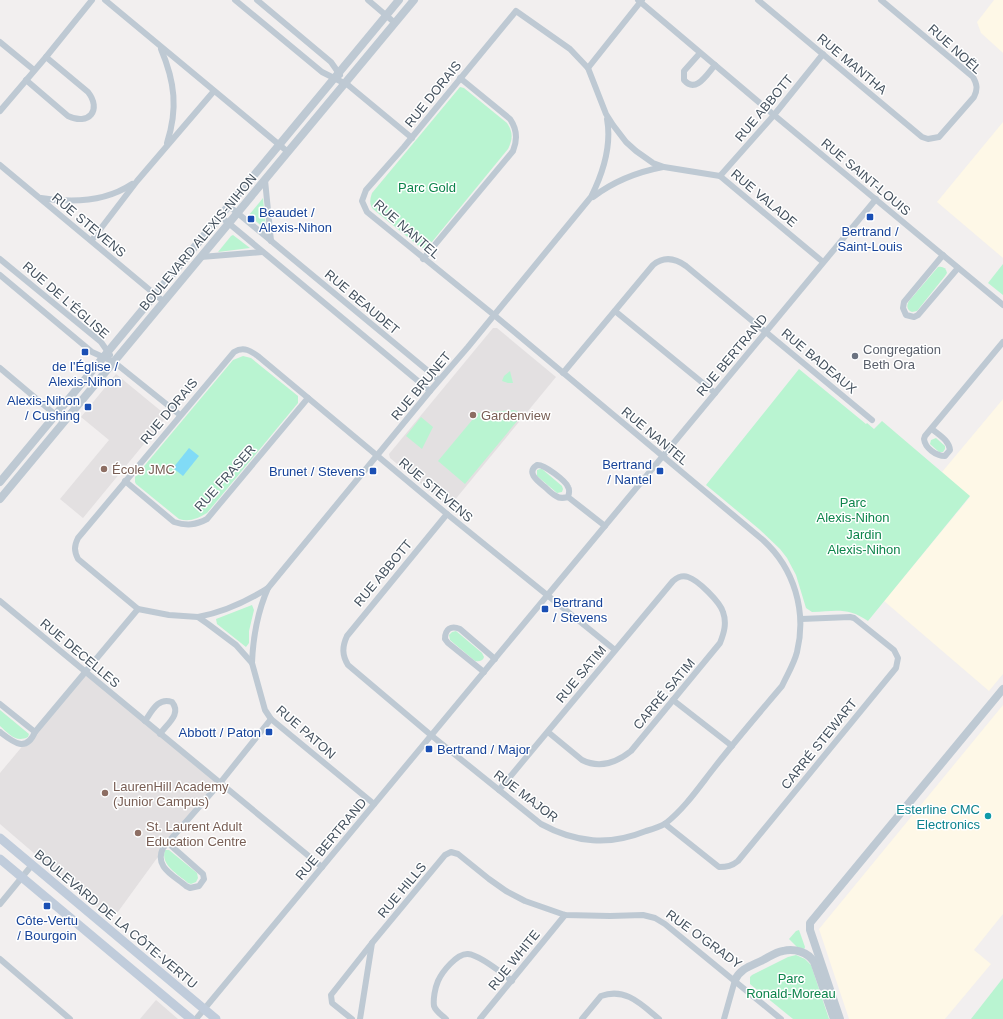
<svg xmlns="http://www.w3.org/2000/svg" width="1003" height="1019" viewBox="0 0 1003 1019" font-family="Helvetica,sans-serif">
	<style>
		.commercial { fill: #fef8e7 }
		.education { fill: #e3e0e1 }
		.green { fill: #b9f4d1 }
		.water { fill: #81dbf6 }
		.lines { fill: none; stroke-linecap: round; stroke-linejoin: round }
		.minor { stroke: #bec9d3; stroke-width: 6 }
		.tertiary { stroke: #bec9d3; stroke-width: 8 }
		.secondary { stroke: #c0ccdb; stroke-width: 9 }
		.transit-dot { fill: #1a4fb4; stroke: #fff; stroke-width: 1.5 }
		.worship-dot { fill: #6b7280; stroke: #fff; stroke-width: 1.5 }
		.education-dot { fill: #8d6e63; stroke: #fff; stroke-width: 1.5 }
		.culture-dot { fill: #0f9aa8; stroke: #fff; stroke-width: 1.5 }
		.labels { text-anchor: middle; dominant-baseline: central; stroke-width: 3; stroke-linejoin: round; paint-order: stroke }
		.street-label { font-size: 13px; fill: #45525f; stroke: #fff }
		.park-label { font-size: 13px; fill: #0c844b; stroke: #fff }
		.transit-label { font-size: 13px; fill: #164399; stroke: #fff; text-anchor: end }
		.worship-label { font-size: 13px; fill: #5b616d; stroke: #fff; text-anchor: start }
		.education-label { font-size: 13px; fill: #785e54; stroke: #fff; text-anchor: start }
		.culture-label { font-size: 13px; fill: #0d838f; stroke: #fff; text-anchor: end }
	</style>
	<rect width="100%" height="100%" fill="#f2efef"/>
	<!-- commercial -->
	<g class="commercial">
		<path d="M 994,0 L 1003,0 L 1003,53 L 981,33 L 977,22 Z"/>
		<path d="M 1003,122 L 1003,258 L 937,202 Z"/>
		<path d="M 1003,399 L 1003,674 L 989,691 L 884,601 L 970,497 L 942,472 Z"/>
		<path d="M 1003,705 L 1003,914 L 974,950 L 991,964 L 945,1019 L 849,1019 L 819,929 Z"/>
	</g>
	<!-- education -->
	<g class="education">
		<path d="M 493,328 L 497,328 L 556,377 L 449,507 L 390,458 L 389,454 Z"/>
		<path d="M 116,374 L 167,416 L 83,518 L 60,499 L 109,440 L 81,417 Z"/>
		<path d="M 85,671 L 220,783 L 168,843 L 112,920 L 0,824 L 0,773 Z"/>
		<path d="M 156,1000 L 178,1019 L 140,1019 Z"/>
	</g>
	<!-- green -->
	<g class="green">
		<path d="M 460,87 L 464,88 L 507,123 C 513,132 513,139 508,149 L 427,248 L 421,248 L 373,209 C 369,204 370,199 372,193 Z"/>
		<path d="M 263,198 L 266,229 L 266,230 L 249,215 Z"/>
		<path d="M 233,235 L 250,248 L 218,252 L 231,236 Z"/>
		<path d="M 1003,264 L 1003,295 L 988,283 Z"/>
		<path d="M 938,267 C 943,266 946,268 947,273 L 945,276 L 917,311 L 912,312 C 907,310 906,306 909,301 Z"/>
		<path d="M 243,356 L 251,358 L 298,396 L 298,403 L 207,513 C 197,519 189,522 179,519 L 136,484 L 135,482 L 135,477 L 233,360 Z"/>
		<path d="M 799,369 L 866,424 L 867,423 L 874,429 L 882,421 L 970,496 L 868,621 C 848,607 836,611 812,612 L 806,608 L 796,575 L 787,558 L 780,549 L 759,529 L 706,485 Z"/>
		<path d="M 510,371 L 513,383 L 508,383 L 502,381 L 504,376 Z"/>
		<path d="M 514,410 L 523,414 L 465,484 L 438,461 L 478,413 Z"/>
		<path d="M 421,417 L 433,427 L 422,449 L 406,436 Z"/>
		<path d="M 936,438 L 945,446 L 945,449 L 943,452 L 939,452 L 930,444 L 931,440 Z"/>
		<path d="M 540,469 L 542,469 L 562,486 L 563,489 L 562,492 L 557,493 L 537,476 L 537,470 Z"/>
		<path d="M 252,605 L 254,610 L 249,631 L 249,643 L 246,647 L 217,624 L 216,619 Z"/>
		<path d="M 456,631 L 482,653 L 484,657 C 483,661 479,662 475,661 L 450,640 L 449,635 L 452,632 Z"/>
		<path d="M 0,710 L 29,734 L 28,737 C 16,743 9,734 0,726 Z"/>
		<path d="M 165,850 L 169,850 L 197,873 L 198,878 L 196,882 L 191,884 L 188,883 C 178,874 160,865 165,850 Z"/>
		<path d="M 799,930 L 805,947 L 804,950 L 798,948 L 789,939 L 796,931 Z"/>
		<path d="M 796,955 L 805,959 L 811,965 L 829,1019 L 793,1019 L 750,984 L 750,977 L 752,975 L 788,957 Z"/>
		<path d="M 1003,978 L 1003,1019 L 971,1019 Z"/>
	</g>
	<!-- water -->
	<path class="water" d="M 189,448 L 199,456 L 183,476 L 173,468 Z"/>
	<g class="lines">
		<!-- minor -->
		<g class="minor">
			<path d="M 105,0 L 288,152"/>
			<path d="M 235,0 L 322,72 L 348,85 L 412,138"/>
			<path d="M 257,0 L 331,62 L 340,75"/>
			<path d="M 368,0 L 395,23"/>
			<path d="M 638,0 L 774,115 L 1003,305"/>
			<path d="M 758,0 L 922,137 L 928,139 L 939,137 L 974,97 C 978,89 977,84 973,77 L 881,0"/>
			<path d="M 0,42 L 34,70"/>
			<path d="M 161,49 C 175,82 178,109 167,143"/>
			<path d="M 700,53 L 684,71 L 684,80 C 696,94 707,74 715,65"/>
			<path d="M 588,68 L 642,0"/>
			<path d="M 26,80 L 68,116 C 89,126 102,110 88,92 L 46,57"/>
			<path d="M 0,111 L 46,57 L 92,0"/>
			<path d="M 0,165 L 163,301"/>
			<path d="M 720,176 L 774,115 L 823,54"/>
			<path d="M 265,180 L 271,241"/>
			<path d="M 593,197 C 614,181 637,172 663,167"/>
			<path d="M 41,198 C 72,203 105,202 132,184"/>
			<path d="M 229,206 L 439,380"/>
			<path d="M 220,216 L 430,391"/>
			<path d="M 92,240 L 137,181 L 214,91"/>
			<path d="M 943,255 L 904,302 L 903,308 L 906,315 L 914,317 L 918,315 L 958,268"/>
			<path d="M 201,257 L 262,252"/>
			<path d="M 0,259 L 101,342 L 110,355"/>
			<path d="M 423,259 L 513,151 C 518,139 517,129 510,119 L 460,78"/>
			<path d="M 0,275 L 92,352 L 114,362 L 180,415"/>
			<path d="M 615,311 L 715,393"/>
			<path d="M 0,368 L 64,422"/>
			<path d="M 563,373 L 653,265 C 664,256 675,258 686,266 L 872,420"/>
			<path d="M 932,429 C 939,435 949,440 950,450 L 945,456 C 936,456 925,448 924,439 L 925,436 L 1003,342"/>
			<path d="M 125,481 L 174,522 C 187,526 196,525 207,519 L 308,398"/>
			<path d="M 568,497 C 569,494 570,490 568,487 C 566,481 544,464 537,465 C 525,473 539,482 546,488 C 549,491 552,494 556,496 C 560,499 564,498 568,497 L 605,526"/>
			<path d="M 447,514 L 347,636 C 342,647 342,655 348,665 L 432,736 L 541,824 C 576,843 609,846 646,831 C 653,829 660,827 666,823 C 685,808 699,787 714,768 C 736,740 759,713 782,686 C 787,675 794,664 797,652 C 807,611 794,568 763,540 L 494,315 L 367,212 L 362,201 L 366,190 L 404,147 L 516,11 L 570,49 L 588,68 L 606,114 L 613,125 L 626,142 L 636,151 L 653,163 L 664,167 L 720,176 L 823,262"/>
			<path d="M 0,601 L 322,867"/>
			<path d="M 198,617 C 224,612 246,602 268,588"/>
			<path d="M 252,663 C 253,637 257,613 268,588 L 430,391 L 468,347 L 591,197 C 603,173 612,146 607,119"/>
			<path d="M 484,672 L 448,643 L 445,639 C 445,629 451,625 460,629 L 495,659"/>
			<path d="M 673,700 L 732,746"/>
			<path d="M 0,704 L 35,732"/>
			<path d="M 145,721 C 152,711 158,697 172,702 C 182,714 167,724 160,734"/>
			<path d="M 0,732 C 13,742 26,753 35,732 L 138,609"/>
			<path d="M 499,790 L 673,581 C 678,577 682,575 688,577 C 698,580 720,602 723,612 C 727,623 724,633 720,643 L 631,751 C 616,763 600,769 582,760 L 548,732"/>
			<path d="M 374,804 L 271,719 L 265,710 L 252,663 L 236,645 L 208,624 L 198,617 L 169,615 L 138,609 L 78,559 C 74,551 74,546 78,538 L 234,352 C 244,346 251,351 259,357 L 447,514 L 615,650"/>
			<path d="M 665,824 L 719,867 C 727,867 732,866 738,861 L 896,668 L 898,658 L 894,650 L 854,618 L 850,617 L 801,619"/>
			<path d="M 168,843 L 203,874 L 204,879 L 199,886 L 190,888 L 186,886 C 173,875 154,867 163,848 L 220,783 L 271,719"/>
			<path d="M 0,904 L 32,865"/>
			<path d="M 0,959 L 70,1019"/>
			<path d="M 196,1019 L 876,199"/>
			<path d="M 352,1019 L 332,1003 L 331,995 L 372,943"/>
			<path d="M 360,1019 L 372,943 L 445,855 L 451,852 L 458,854 L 489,879 L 506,891 L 525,901 L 565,915 L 610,916 L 643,915 L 655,918 L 665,924 L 781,1019"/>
			<path d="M 446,1019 C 442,1015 436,1012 434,1006 C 433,999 435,988 438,981 C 442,972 457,953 468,954 C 480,955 502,973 512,981"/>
			<path d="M 480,1019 L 565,915"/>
			<path d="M 582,1019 L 601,996 C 626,987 642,1005 659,1019"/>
			<path d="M 724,1019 L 735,980"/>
		</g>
		<!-- tertiary -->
		<g class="tertiary">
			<path d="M 0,482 L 399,0"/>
			<path d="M 0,499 L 414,0"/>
			<path d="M 735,980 C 741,968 751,966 763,960 C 769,957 776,952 783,951 C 794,948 808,952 814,962 L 834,1019"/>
			<path d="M 840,1019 L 810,930 L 810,923 L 1003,689"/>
		</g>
		<!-- secondary -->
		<g class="secondary">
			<path d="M 0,838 L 216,1019"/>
			<path d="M 0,859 L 191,1019"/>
		</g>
	</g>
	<!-- markers -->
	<g class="transit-dot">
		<rect x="866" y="213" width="8" height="8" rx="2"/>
		<rect x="247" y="215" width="8" height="8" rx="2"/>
		<rect x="81" y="348" width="8" height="8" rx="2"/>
		<rect x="84" y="403" width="8" height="8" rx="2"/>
		<rect x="369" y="467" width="8" height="8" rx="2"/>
		<rect x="656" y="467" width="8" height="8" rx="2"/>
		<rect x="541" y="605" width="8" height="8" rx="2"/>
		<rect x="265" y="728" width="8" height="8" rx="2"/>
		<rect x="425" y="745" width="8" height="8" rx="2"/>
		<rect x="43" y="902" width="8" height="8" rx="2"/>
	</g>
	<circle class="worship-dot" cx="855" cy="356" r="4"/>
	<g class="education-dot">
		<circle cx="473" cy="415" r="4"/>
		<circle cx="104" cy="469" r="4"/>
		<circle cx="105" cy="793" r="4"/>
		<circle cx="138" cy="833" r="4"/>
	</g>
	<circle class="culture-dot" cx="988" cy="816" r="4"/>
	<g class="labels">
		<!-- street labels -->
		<g class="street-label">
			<text transform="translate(955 49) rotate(42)">RUE NOËL</text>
			<text transform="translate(852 64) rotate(40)">RUE MANTHA</text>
			<text transform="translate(433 94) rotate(-51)">RUE DORAIS</text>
			<text transform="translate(764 108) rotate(-50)">RUE ABBOTT</text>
			<text transform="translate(866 177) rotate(40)">RUE SAINT-LOUIS</text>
			<text transform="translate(764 198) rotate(40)">RUE VALADE</text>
			<text transform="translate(89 225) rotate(40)">RUE STEVENS</text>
			<text transform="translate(407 229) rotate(41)">RUE NANTEL</text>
			<text transform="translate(198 242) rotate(-50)">BOULEVARD ALEXIS-NIHON</text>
			<text transform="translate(66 300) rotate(41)">RUE DE L'ÉGLISE</text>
			<text transform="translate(362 302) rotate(40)">RUE BEAUDET</text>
			<text transform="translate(732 355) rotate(-50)">RUE BERTRAND</text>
			<text transform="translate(819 361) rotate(40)">RUE BADEAUX</text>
			<text transform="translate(421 386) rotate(-50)">RUE BRUNET</text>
			<text transform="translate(169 411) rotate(-50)">RUE DORAIS</text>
			<text transform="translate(655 436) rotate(40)">RUE NANTEL</text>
			<text transform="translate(225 478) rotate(-48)">RUE FRASER</text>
			<text transform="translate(436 490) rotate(40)">RUE STEVENS</text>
			<text transform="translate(383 573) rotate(-50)">RUE ABBOTT</text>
			<text transform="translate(80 653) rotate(40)">RUE DECELLES</text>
			<text transform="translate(581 674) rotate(-50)">RUE SATIM</text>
			<text transform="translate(664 694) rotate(-50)">CARRÉ SATIM</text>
			<text transform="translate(306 732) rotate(41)">RUE PATON</text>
			<text transform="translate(819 744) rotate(-51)">CARRÉ STEWART</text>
			<text transform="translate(526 796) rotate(37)">RUE MAJOR</text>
			<text transform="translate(331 839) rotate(-50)">RUE BERTRAND</text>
			<text transform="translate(402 890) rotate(-50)">RUE HILLS</text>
			<text transform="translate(116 919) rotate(40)">BOULEVARD DE LA CÔTE-VERTU</text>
			<text transform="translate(704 939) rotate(36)">RUE O'GRADY</text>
			<text transform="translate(514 960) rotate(-51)">RUE WHITE</text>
		</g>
		<!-- park labels -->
		<g class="park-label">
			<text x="427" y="187">Parc Gold</text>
			<text x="853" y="502">Parc<tspan x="853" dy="15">Alexis-Nihon</tspan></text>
			<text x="864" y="534">Jardin<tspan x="864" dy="15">Alexis-Nihon</tspan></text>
			<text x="791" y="978">Parc<tspan x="791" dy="15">Ronald-Moreau</tspan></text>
		</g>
		<!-- transit labels -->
		<g class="transit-label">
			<text x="259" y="212" text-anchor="start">Beaudet /<tspan x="259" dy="15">Alexis-Nihon</tspan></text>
			<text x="870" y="231" text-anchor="middle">Bertrand /<tspan x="870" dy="15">Saint-Louis</tspan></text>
			<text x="85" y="366" text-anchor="middle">de l'Église /<tspan x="85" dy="15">Alexis-Nihon</tspan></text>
			<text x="80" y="400">Alexis-Nihon<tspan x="80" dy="15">/ Cushing</tspan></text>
			<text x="652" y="464">Bertrand<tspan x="652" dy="15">/ Nantel</tspan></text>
			<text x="365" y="471">Brunet / Stevens</text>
			<text x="553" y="602" text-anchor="start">Bertrand<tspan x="553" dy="15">/ Stevens</tspan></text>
			<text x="261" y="732">Abbott / Paton</text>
			<text x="437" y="749" text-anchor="start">Bertrand / Major</text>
			<text x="47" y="920" text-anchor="middle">Côte-Vertu<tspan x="47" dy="15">/ Bourgoin</tspan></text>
		</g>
		<!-- worship labels -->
		<g class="worship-label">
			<text x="863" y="349">Congregation<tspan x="863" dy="15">Beth Ora</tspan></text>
		</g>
		<!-- education labels -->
		<g class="education-label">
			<text x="481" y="415">Gardenview</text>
			<text x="112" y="469">École JMC</text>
			<text x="113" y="786">LaurenHill Academy<tspan x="113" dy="15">(Junior Campus)</tspan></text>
			<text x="146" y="826">St. Laurent Adult<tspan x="146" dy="15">Education Centre</tspan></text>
		</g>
		<!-- culture labels -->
		<g class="culture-label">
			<text x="980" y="809">Esterline CMC<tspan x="980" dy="15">Electronics</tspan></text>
		</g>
	</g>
</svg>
